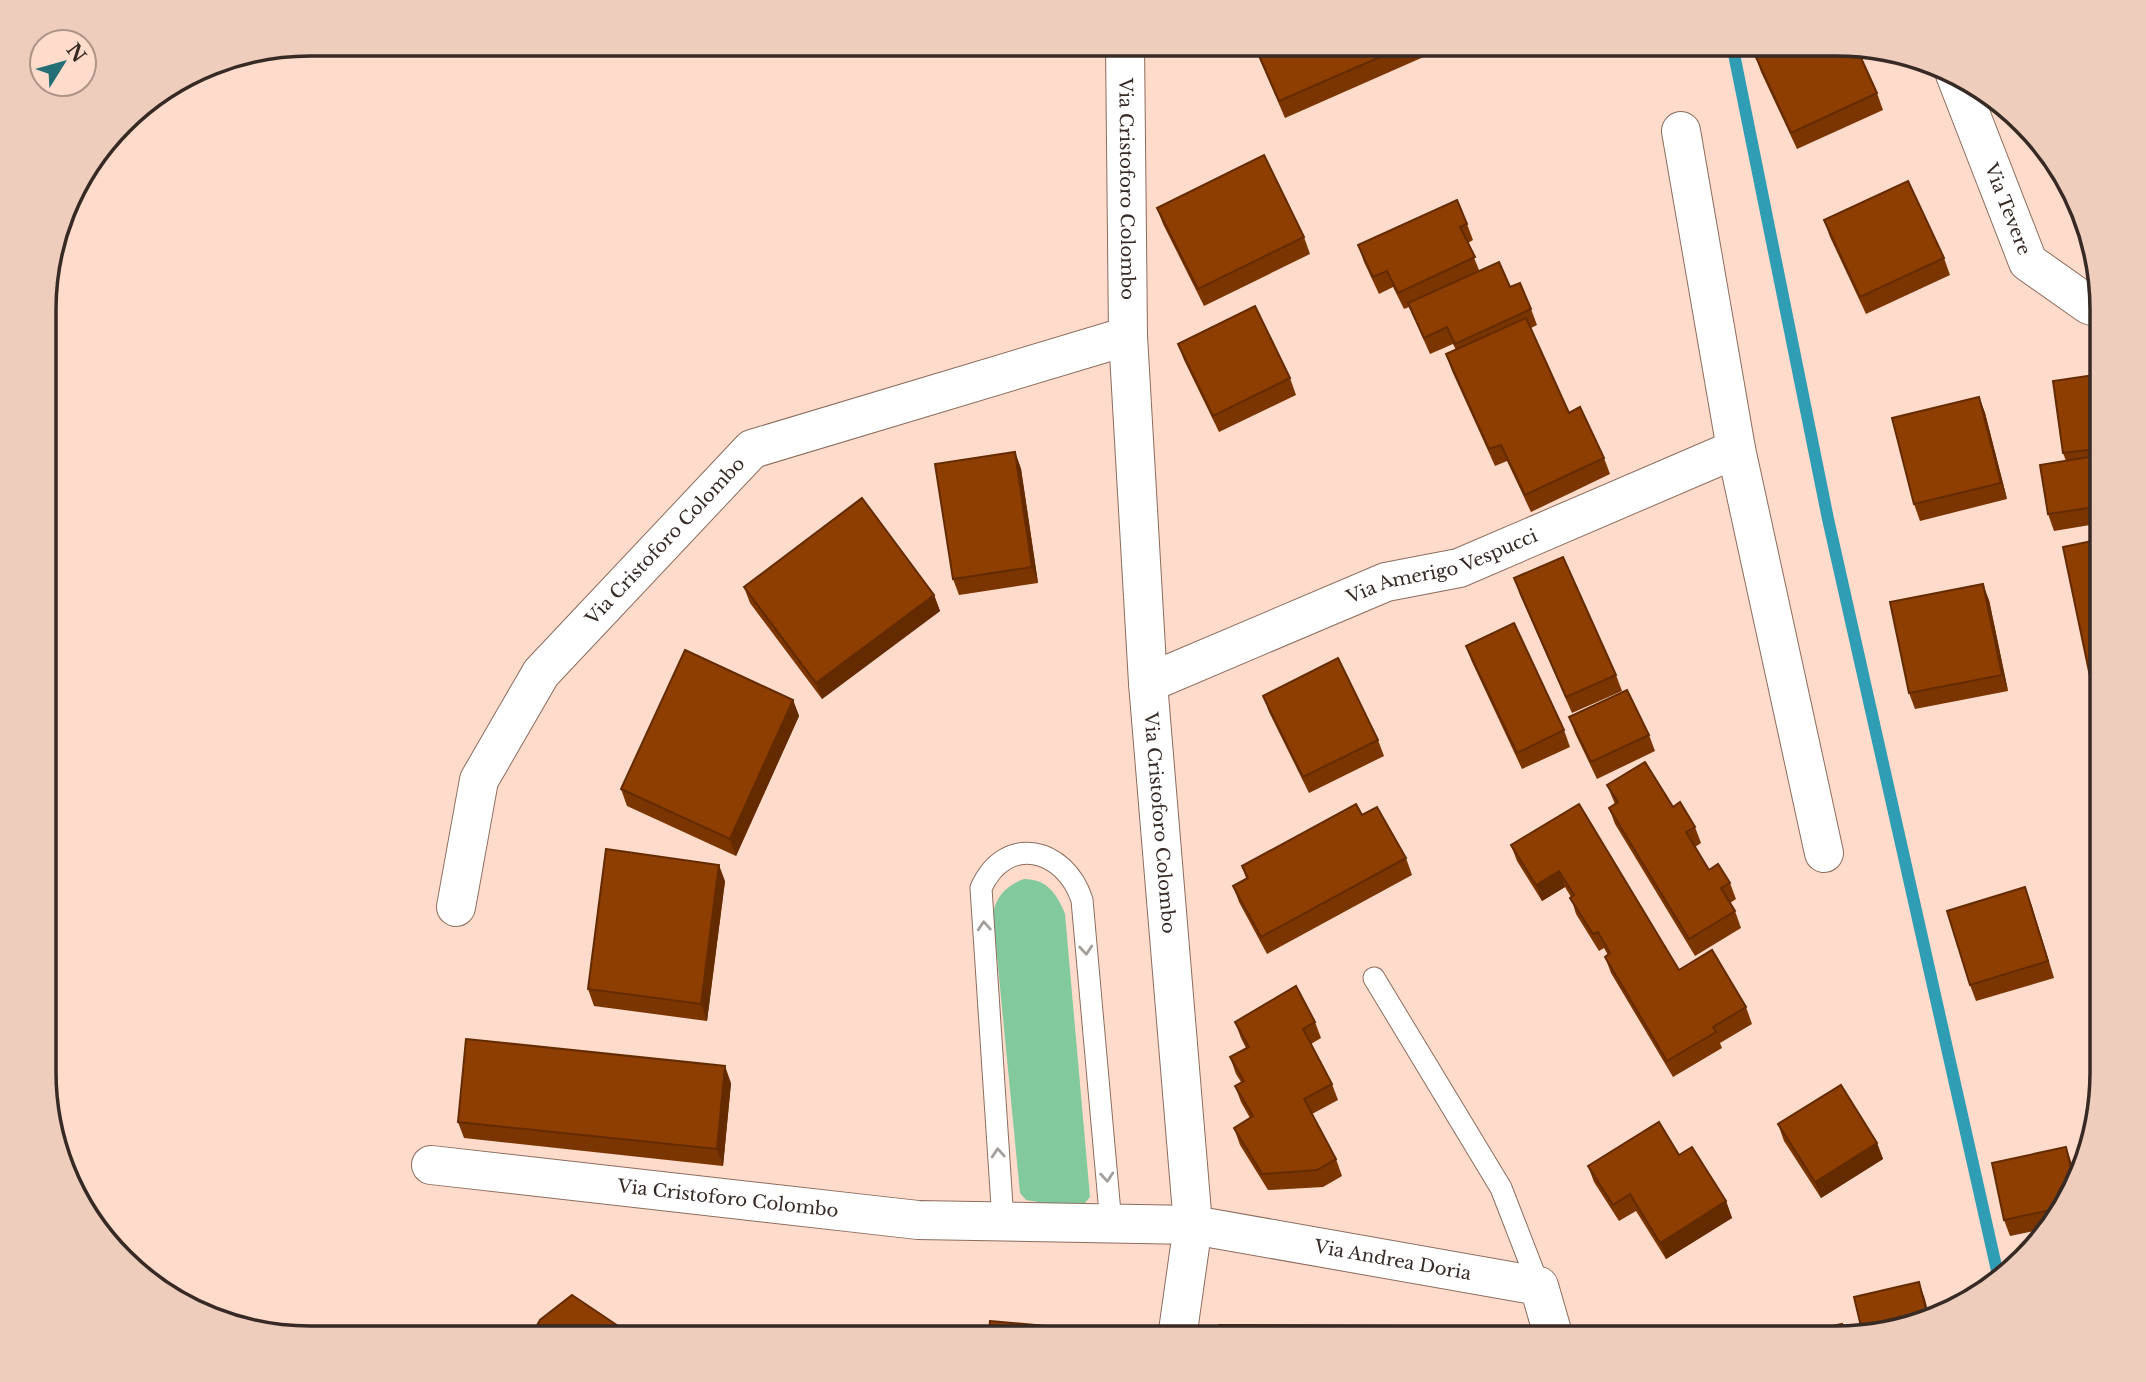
<svg xmlns="http://www.w3.org/2000/svg" width="2146" height="1382" viewBox="0 0 2146 1382" font-family="'Libre Baskerville',serif">
	<style>
		.green { fill: #82ca9d }
		.lines { fill: none; stroke-linecap: round; stroke-linejoin: round }
		.stream { stroke: #2f9db4; stroke-width: 12 }
		.lane-casing { stroke: #8b6d5e; stroke-width: 23 }
		.street-casing { stroke: #8b6d5e; stroke-width: 40 }
		.lane { stroke: #fff; stroke-width: 21 }
		.street { stroke: #fff; stroke-width: 38 }
		.wall { fill: #7b3501 }
		.shaded-wall { fill: #642b01 }
		.building { fill: #8f3e01; stroke: #642b01; stroke-width: 2 }
		.oneway { stroke: #a59f9c }
		.labels { text-anchor: middle; dominant-baseline: central; stroke-width: 7; stroke-linejoin: round; paint-order: stroke }
		.street-label { font-size: 18px; fill: #372a24; stroke: #fedbca }
		.rim { fill: none; stroke: #372a24; stroke-width: 3.5 }
	</style>
	<rect width="100%" height="100%" fill="#fedbca"/>
	<!-- green -->
	<path class="green" d="M 1024,879 C 1047,879 1057,894 1065,914 L 1090,1197 L 1080,1209 L 1026,1200 L 1020,1193 L 993,915 C 995,897 1007,885 1024,879 Z"/>
	<g class="lines">
		<!-- stream -->
		<path class="stream" d="M 1732,44 L 1828,519 L 1998,1275"/>
		<defs>
			<g id="lane">
				<path d="M 1374,978 L 1501,1188 L 1539,1286"/>
				<path d="M 1003,1221 L 981,888 C 1006,833 1065,848 1082,900 L 1111,1224"/>
			</g>
			<g id="street">
				<path id="s1" d="M 1125,44 L 1128,336 L 1148,683 L 1193,1225 L 1177,1338"/>
				<path id="s2" d="M 1955,74 L 2028,262 L 2089,305 L 2102,309"/>
				<path d="M 1681,131 L 1736,449 L 1824,853"/>
				<path id="s3" d="M 1148,683 L 1386,582 L 1459,568 L 1736,449"/>
				<path id="s4" d="M 456,907 L 479,780 L 541,673 L 752,449 L 1128,336"/>
				<path id="s5" d="M 431,1165 L 918,1220 L 1193,1225 L 1539,1286 L 1554,1338"/>
			</g>
		</defs>
		<!-- lane casing -->
		<use href="#lane" class="lane-casing"/>
		<!-- street casing -->
		<use href="#street" class="street-casing"/>
		<!-- lane -->
		<use href="#lane" class="lane"/>
		<!-- street -->
		<use href="#street" class="street"/>
	</g>
	<!-- wall -->
	<g class="wall">
		<path d="M 1253,44 L 1453,44 L 1285,118 Z"/>
		<path d="M 1755,55 L 1877,93 L 1883,110 L 1797,149 L 1761,72 Z"/>
		<path d="M 1157,208 L 1304,237 L 1310,254 L 1204,306 L 1163,224 Z"/>
		<path d="M 1824,220 L 1944,258 L 1950,275 L 1866,314 L 1830,237 Z"/>
		<path d="M 1467,224 L 1473,240 L 1468,243 L 1479,270 L 1510,287 L 1531,309 L 1537,325 L 1531,328 L 1569,413 L 1604,458 L 1610,474 L 1531,512 L 1507,461 L 1495,466 L 1452,371 L 1446,354 L 1456,350 L 1453,344 L 1430,354 L 1409,307 L 1404,309 L 1393,287 L 1379,294 L 1364,262 L 1358,245 Z"/>
		<path d="M 1178,344 L 1290,378 L 1296,395 L 1219,432 L 1184,360 Z"/>
		<path d="M 2102,374 L 2102,523 L 2054,531 L 2048,514 L 2066,461 L 2063,453 Z"/>
		<path d="M 1979,397 L 1985,413 L 2007,499 L 1920,521 L 1914,504 Z"/>
		<path d="M 1015,452 L 1021,469 L 1038,583 L 959,595 L 953,579 Z"/>
		<path d="M 2102,539 L 2102,696 L 2097,697 L 2091,681 Z"/>
		<path d="M 1514,578 L 1616,675 L 1622,691 L 1572,713 L 1520,595 Z"/>
		<path d="M 744,587 L 934,595 L 940,611 L 822,699 L 750,603 Z"/>
		<path d="M 1989,600 L 2008,691 L 1915,709 L 1909,693 Z"/>
		<path d="M 1466,646 L 1564,730 L 1570,747 L 1522,769 L 1472,662 Z"/>
		<path d="M 1263,696 L 1378,740 L 1384,756 L 1309,793 L 1269,712 Z"/>
		<path d="M 793,700 L 799,716 L 736,856 L 627,806 L 621,789 Z"/>
		<path d="M 1569,717 L 1649,735 L 1655,751 L 1597,779 L 1575,733 Z"/>
		<path d="M 1607,785 L 1673,807 L 1695,827 L 1701,843 L 1695,847 L 1709,870 L 1730,883 L 1736,899 L 1730,903 L 1735,911 L 1741,928 L 1695,956 L 1615,824 L 1609,808 L 1615,804 Z"/>
		<path d="M 1579,804 L 1679,970 L 1746,1007 L 1752,1024 L 1720,1043 L 1722,1048 L 1673,1077 L 1611,973 L 1605,957 L 1608,955 L 1604,948 L 1599,951 L 1576,914 L 1571,897 L 1565,887 L 1542,901 L 1517,861 L 1511,845 Z"/>
		<path d="M 1362,815 L 1406,858 L 1412,875 L 1267,954 L 1239,902 L 1233,886 L 1246,878 L 1242,866 Z"/>
		<path d="M 725,881 L 707,1021 L 594,1006 L 588,989 Z"/>
		<path d="M 2031,904 L 2054,978 L 1976,1001 L 1970,985 Z"/>
		<path d="M 1235,1022 L 1315,1022 L 1321,1038 L 1311,1044 L 1332,1084 L 1338,1100 L 1312,1114 L 1336,1159 L 1342,1176 L 1323,1187 L 1268,1190 L 1240,1145 L 1234,1128 L 1250,1118 L 1241,1102 L 1235,1086 L 1241,1082 L 1236,1074 L 1230,1057 L 1246,1048 L 1241,1038 Z"/>
		<path d="M 731,1083 L 723,1166 L 464,1138 L 458,1122 Z"/>
		<path d="M 1778,1124 L 1877,1143 L 1883,1159 L 1821,1198 L 1784,1141 Z"/>
		<path d="M 1679,1155 L 1726,1201 L 1732,1218 L 1666,1259 L 1636,1211 L 1619,1221 L 1594,1182 L 1588,1166 Z"/>
		<path d="M 2072,1164 L 2076,1182 L 2057,1220 L 2049,1228 L 2010,1236 L 2004,1220 Z"/>
		<path d="M 535,1329 L 636,1338 L 538,1337 Z"/>
	</g>
	<!-- shaded-wall -->
	<g class="shaded-wall">
		<path d="M 1979,397 L 1985,413 L 2007,499 L 2001,483 Z"/>
		<path d="M 1015,452 L 1021,469 L 1038,583 L 1032,567 Z"/>
		<path d="M 1983,584 L 1989,600 L 2008,691 L 2002,675 Z"/>
		<path d="M 934,595 L 940,611 L 822,699 L 816,683 Z"/>
		<path d="M 793,700 L 799,716 L 736,856 L 730,839 Z"/>
		<path d="M 719,865 L 725,881 L 707,1021 L 701,1004 Z"/>
		<path d="M 1559,871 L 1565,887 L 1542,901 L 1536,885 Z"/>
		<path d="M 2025,887 L 2031,904 L 2054,978 L 2048,961 Z"/>
		<path d="M 725,1066 L 731,1083 L 723,1166 L 717,1149 Z"/>
		<path d="M 1877,1143 L 1883,1159 L 1821,1198 L 1815,1182 Z"/>
		<path d="M 2066,1147 L 2072,1164 L 2076,1182 L 2075,1185 Z"/>
		<path d="M 1726,1201 L 1732,1218 L 1666,1259 L 1660,1243 Z"/>
		<path d="M 1919,1282 L 1925,1299 L 1929,1315 L 1927,1315 Z"/>
		<path d="M 1403,1326 L 1407,1338 L 1403,1338 Z"/>
		<path d="M 1068,1328 L 1071,1338 L 1067,1338 Z"/>
	</g>
	<!-- building -->
	<g class="building">
		<path d="M 1254,44 L 1410,44 L 1279,101 Z"/>
		<path d="M 1780,44 L 1836,44 L 1856,47 L 1877,93 L 1791,133 L 1755,55 Z"/>
		<path d="M 1264,155 L 1304,237 L 1198,289 L 1157,208 Z"/>
		<path d="M 1908,181 L 1944,258 L 1860,297 L 1824,220 Z"/>
		<path d="M 1457,200 L 1467,224 L 1460,227 L 1475,257 L 1398,293 L 1387,271 L 1373,277 L 1358,245 Z"/>
		<path d="M 1499,262 L 1510,287 L 1520,283 L 1531,309 L 1455,344 L 1447,327 L 1424,338 L 1408,303 Z"/>
		<path d="M 1255,306 L 1290,378 L 1213,416 L 1178,344 Z"/>
		<path d="M 1526,318 L 1569,413 L 1580,407 L 1604,458 L 1525,495 L 1501,445 L 1489,449 L 1446,354 Z"/>
		<path d="M 2102,374 L 2102,448 L 2063,453 L 2053,381 Z"/>
		<path d="M 1979,397 L 2001,483 L 1914,504 L 1892,418 Z"/>
		<path d="M 1015,452 L 1032,567 L 953,579 L 935,464 Z"/>
		<path d="M 2101,455 L 2102,506 L 2048,514 L 2040,465 Z"/>
		<path d="M 862,498 L 934,595 L 816,683 L 744,587 Z"/>
		<path d="M 2102,539 L 2102,678 L 2091,681 L 2063,547 Z"/>
		<path d="M 1563,557 L 1616,675 L 1566,697 L 1514,578 Z"/>
		<path d="M 1983,584 L 2002,675 L 1909,693 L 1890,602 Z"/>
		<path d="M 1514,623 L 1564,730 L 1517,753 L 1466,646 Z"/>
		<path d="M 685,650 L 793,700 L 730,839 L 621,789 Z"/>
		<path d="M 1338,658 L 1378,740 L 1303,777 L 1263,696 Z"/>
		<path d="M 1627,690 L 1649,735 L 1591,762 L 1569,717 Z"/>
		<path d="M 1645,762 L 1673,807 L 1680,802 L 1695,827 L 1686,832 L 1709,870 L 1718,864 L 1730,883 L 1721,888 L 1735,911 L 1689,939 L 1609,808 L 1618,802 L 1607,785 Z"/>
		<path d="M 1356,804 L 1362,815 L 1377,807 L 1406,858 L 1261,937 L 1233,886 L 1248,878 L 1242,866 Z"/>
		<path d="M 1579,804 L 1679,970 L 1712,950 L 1746,1007 L 1713,1027 L 1716,1032 L 1667,1061 L 1605,957 L 1610,953 L 1598,932 L 1593,934 L 1570,898 L 1574,895 L 1559,871 L 1536,885 L 1511,845 Z"/>
		<path d="M 606,849 L 719,865 L 701,1004 L 588,989 Z"/>
		<path d="M 2025,887 L 2048,961 L 1970,985 L 1947,911 Z"/>
		<path d="M 1296,986 L 1315,1022 L 1303,1029 L 1332,1084 L 1304,1099 L 1336,1159 L 1317,1170 L 1262,1174 L 1234,1128 L 1253,1116 L 1235,1086 L 1244,1081 L 1230,1057 L 1249,1047 L 1235,1022 Z"/>
		<path d="M 466,1039 L 725,1066 L 717,1149 L 458,1122 Z"/>
		<path d="M 1841,1085 L 1877,1143 L 1815,1182 L 1778,1124 Z"/>
		<path d="M 1659,1122 L 1679,1155 L 1692,1147 L 1726,1201 L 1660,1243 L 1630,1194 L 1613,1205 L 1588,1166 Z"/>
		<path d="M 2066,1147 L 2075,1185 L 2064,1207 L 2004,1220 L 1992,1163 Z"/>
		<path d="M 1919,1282 L 1927,1315 L 1863,1335 L 1854,1297 Z"/>
		<path d="M 572,1295 L 636,1338 L 537,1338 L 541,1332 L 535,1329 L 540,1320 Z"/>
		<path d="M 990,1321 L 1068,1328 L 1067,1338 L 988,1338 Z"/>
		<path d="M 1842,1324 L 1845,1338 L 1776,1338 Z"/>
		<path d="M 1219,1325 L 1403,1326 L 1403,1338 L 1219,1338 Z"/>
	</g>
	<!-- one-way arrows -->
	<defs><path id="oneway-chevron" d="M-2-3.5L2.5 0L-2 3.5" fill="none" stroke-width="1.6" stroke-linecap="round" stroke-linejoin="round" transform="scale(1.75)"/></defs>
	<g class="oneway">
		<use href="#oneway-chevron" transform="translate(984 926) rotate(-94)"/>
		<use href="#oneway-chevron" transform="translate(1086 950) rotate(85)"/>
		<use href="#oneway-chevron" transform="translate(998 1153) rotate(-94)"/>
		<use href="#oneway-chevron" transform="translate(1107 1177) rotate(85)"/>
	</g>
	<g class="labels">
		<!-- street labels -->
		<g class="street-label">
			<text stroke="none"><textPath href="#s1" startOffset="145">Via Cristoforo Colombo</textPath></text>
			<text stroke="none"><textPath href="#s2" startOffset="145">Via Tevere</textPath></text>
			<text stroke="none"><textPath href="#s4" startOffset="434">Via Cristoforo Colombo</textPath></text>
			<text stroke="none"><textPath href="#s3" startOffset="317">Via Amerigo Vespucci</textPath></text>
			<text stroke="none"><textPath href="#s1" startOffset="780">Via Cristoforo Colombo</textPath></text>
			<text stroke="none"><textPath href="#s5" startOffset="299">Via Cristoforo Colombo</textPath></text>
			<text stroke="none"><textPath href="#s5" startOffset="968">Via Andrea Doria</textPath></text>
		</g>
	</g>
	<!-- crop -->
	<path d="M0 0H2146V1382H0ZM310 56H1836A254 254 0 0 1 2090 310V1072A254 254 0 0 1 1836 1326H310A254 254 0 0 1 56 1072V310A254 254 0 0 1 310 56Z" fill="#eecdbd" fill-rule="evenodd"/>
	<path class="rim" d="M310 56H1836A254 254 0 0 1 2090 310V1072A254 254 0 0 1 1836 1326H310A254 254 0 0 1 56 1072V310A254 254 0 0 1 310 56Z"/>
	<!-- north arrow -->
	<g transform="translate(63 63) rotate(53)"><circle r="33" fill="#fedbca" stroke="#ae9488" stroke-width="2"/>
	<path d="M0-5L12 26L0 18L-12 26Z" fill="#246f75"/>
	<text y="-10" font-size="19" font-weight="bold" text-anchor="middle" fill="#372a24">N</text>
	</g>
</svg>
